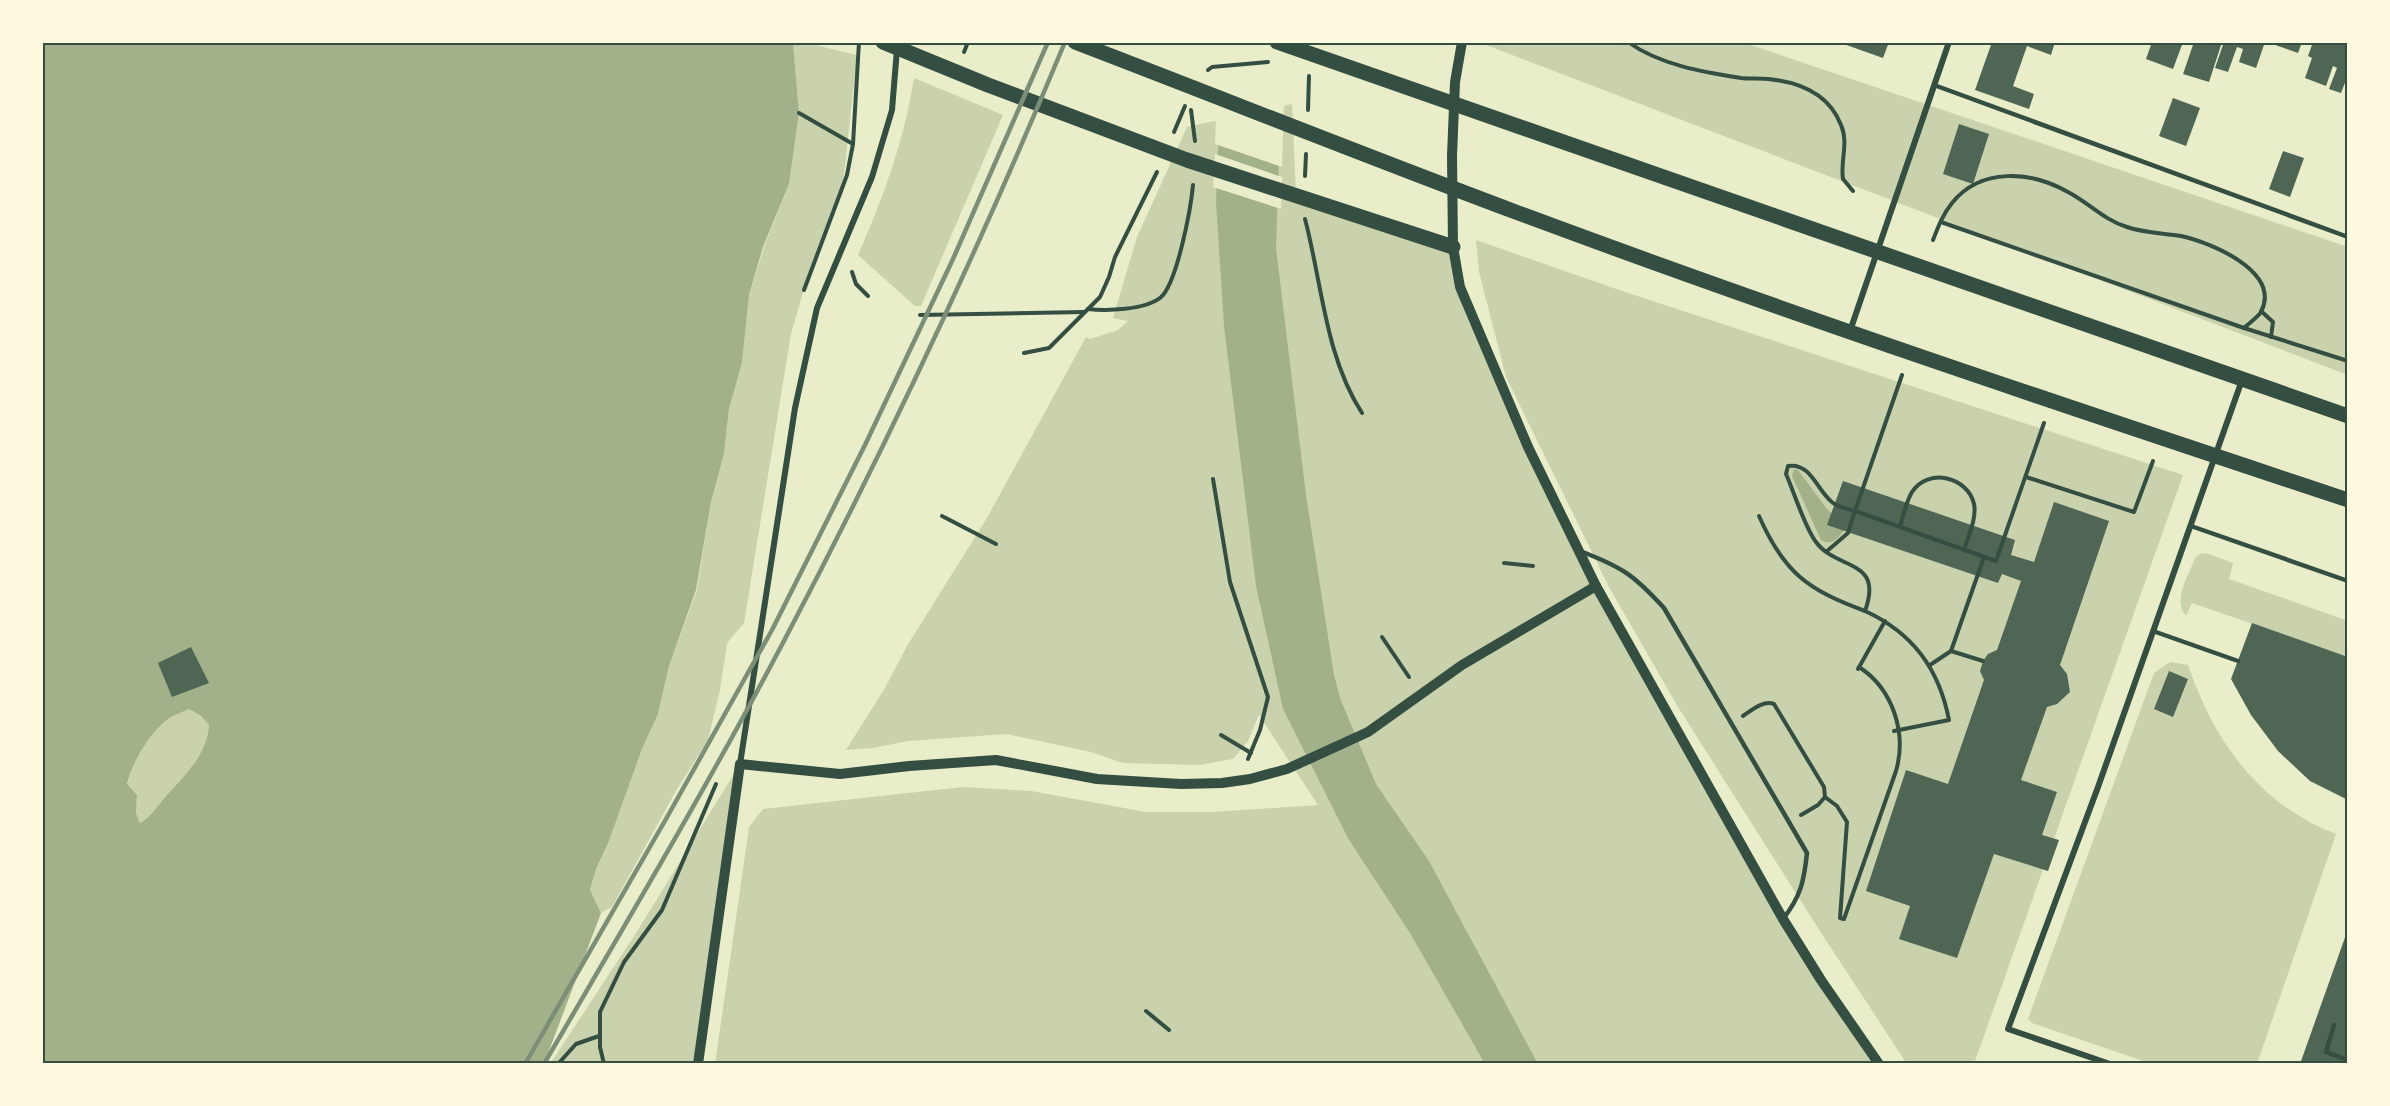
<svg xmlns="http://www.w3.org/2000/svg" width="2390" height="1106" viewBox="0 0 2390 1106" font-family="'Noto Sans',sans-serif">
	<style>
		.green { fill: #cad2ad }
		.water { fill: #a3b18a; fill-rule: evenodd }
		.pier { fill: #e9edc9 }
		.building { fill: #4f6655 }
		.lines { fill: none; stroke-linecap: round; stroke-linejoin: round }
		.path { stroke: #344e41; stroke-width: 4 }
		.service { stroke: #344e41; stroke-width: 4.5 }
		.minor { stroke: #344e41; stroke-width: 6 }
		.tertiary { stroke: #344e41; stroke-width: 10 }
		.primary { stroke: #344e41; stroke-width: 15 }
		.rail { stroke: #7c8e77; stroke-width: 4.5 }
		.neatline { fill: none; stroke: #344e41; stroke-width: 2 }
	</style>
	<rect width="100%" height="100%" fill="#e9edc9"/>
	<!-- green -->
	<g class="green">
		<path d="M 793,42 L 803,42 L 857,55 L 844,175 L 834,214 L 804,289 L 791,334 L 744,623 L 727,643 L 720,690 L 708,740 L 677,789 L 612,907 L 601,913 L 590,890 L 596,869 L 609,841 L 642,749 L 658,714 L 669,666 L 697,590 L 711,502 L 724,454 L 729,409 L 742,363 L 749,295 L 764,247 L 789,184 L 799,113 Z"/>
		<path d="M 1478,42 L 1742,42 L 2348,247 L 2348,375 Z"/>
		<path d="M 914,78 L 1003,115 L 921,306 L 915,306 L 858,255 C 884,196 904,141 914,78 Z"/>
		<path d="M 1292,104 L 1296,195 L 1453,247 L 1456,272 L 1579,551 L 1788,926 L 1879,1064 L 715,1064 L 749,827 L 763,809 L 963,787 L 1031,791 L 1146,812 L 1212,812 L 1318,805 L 1259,715 L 1248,741 L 1233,759 L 1200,765 L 1123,763 L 1091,752 L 1006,734 L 908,741 L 873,748 L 846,750 L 885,688 L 907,646 L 987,518 L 1086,337 L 1090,339 L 1118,330 L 1128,321 L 1113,318 L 1137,237 L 1187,127 Z"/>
		<path d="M 1476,240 L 1622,291 L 2183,475 L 1974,1064 L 1907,1064 L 1816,925 L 1678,707 L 1609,587 L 1506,377 L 1479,272 Z"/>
		<path d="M 2206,553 L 2233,563 L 2229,579 L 2348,621 L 2348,657 L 2192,603 L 2186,616 C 2172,600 2189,575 2195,558 L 2200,554 Z"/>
		<path d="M 2170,662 L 2188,665 C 2214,741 2258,804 2336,834 L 2257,1064 L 2152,1064 L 2032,1023 L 2028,1019 L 2154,673 Z"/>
		<path d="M 189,709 L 201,716 L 209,725 C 207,755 185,775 166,796 C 157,806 152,816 140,823 L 136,813 L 137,795 L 127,785 C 132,763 152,729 171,717 C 177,714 183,712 189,709 Z"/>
		<path d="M 740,764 L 698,1064 L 550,1064 L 638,930 Z"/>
	</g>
	<!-- water -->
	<g class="water">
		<path d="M 42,42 L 793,42 L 799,113 L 789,184 L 763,247 L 749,295 L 742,363 L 729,409 L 724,454 L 711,502 L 696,590 L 669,666 L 658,714 L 642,749 L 609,841 L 596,869 L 590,890 L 601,913 L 544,1064 L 42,1064 ZM 189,709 L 201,716 L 209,725 C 207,755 185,775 166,796 C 157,806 152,816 140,823 L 136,813 L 137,795 L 127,784 C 132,763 152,729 171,717 C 177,714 183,712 189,709 Z"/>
		<path d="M 1222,42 L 1283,42 L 1276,248 L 1306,495 L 1334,675 L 1340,698 L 1376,784 L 1429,861 L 1538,1064 L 1485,1064 L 1410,933 L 1349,840 L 1283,709 L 1256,586 L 1224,326 L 1216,202 Z"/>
		<path d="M 1794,469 L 1798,470 L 1827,509 L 1845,527 C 1841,537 1831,547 1821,540 L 1792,476 Z"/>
	</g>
	<!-- pier -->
	<g class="pier">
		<path d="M 1219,42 L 1286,42 L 1282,167 L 1215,144 Z"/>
		<path d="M 1215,154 L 1282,177 L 1281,209 L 1213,187 Z"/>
	</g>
	<!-- building -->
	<g class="building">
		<path d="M 1838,42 L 1889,42 L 1883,58 Z"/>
		<path d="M 1992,42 L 2055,42 L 2051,55 L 2027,46 L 2013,86 L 2034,94 L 2029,109 L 1975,90 Z"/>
		<path d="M 2152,42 L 2183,42 L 2173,69 L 2146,59 Z"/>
		<path d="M 2194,42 L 2222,42 L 2209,82 L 2183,74 Z"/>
		<path d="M 2224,42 L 2265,42 L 2256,68 L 2239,62 L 2243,49 L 2237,47 L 2228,72 L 2215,68 Z"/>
		<path d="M 2267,42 L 2302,42 L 2298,53 Z"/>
		<path d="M 2313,42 L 2348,42 L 2348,75 L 2341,93 L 2329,89 L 2337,68 L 2333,66 L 2326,86 L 2305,78 L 2312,58 L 2308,56 Z"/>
		<path d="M 2173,98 L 2200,108 L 2186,146 L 2159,136 Z"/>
		<path d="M 1959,124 L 1989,134 L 1973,184 L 1943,174 Z"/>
		<path d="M 2283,151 L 2304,158 L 2290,197 L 2269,189 Z"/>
		<path d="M 1843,481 L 2015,540 L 2011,555 L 2034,562 L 2054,502 L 2109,521 L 2060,665 L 2067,674 L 2070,692 L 2057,704 L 2047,707 L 2021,780 L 2057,792 L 2042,835 L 2059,840 L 2048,871 L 1994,854 L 1957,958 L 1899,939 L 1910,906 L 1866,891 L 1906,770 L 1948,784 L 1984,680 L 1980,671 L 1983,661 L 1988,654 L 1997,650 L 2021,581 L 2002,574 L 1998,583 L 1827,525 Z"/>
		<path d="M 2252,623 L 2348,657 L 2348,800 L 2310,781 L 2278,751 L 2251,715 L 2231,679 Z"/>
		<path d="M 191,647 L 209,683 L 172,697 L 158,663 Z"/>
		<path d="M 2169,671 L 2188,679 L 2173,717 L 2154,709 Z"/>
		<path d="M 2348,929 L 2348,1064 L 2300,1064 Z"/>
	</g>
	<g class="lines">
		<!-- path -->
		<g class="path">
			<path d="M 1628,42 C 1660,65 1703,72 1741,78 C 1750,79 1759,78 1768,79 C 1799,82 1829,94 1841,125 C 1849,143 1840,161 1843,179 L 1853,191"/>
			<path d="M 964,52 L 968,42"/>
			<path d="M 1208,70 L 1212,67 L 1268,62"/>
			<path d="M 1191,110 L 1195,141"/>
			<path d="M 1308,110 L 1309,76"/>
			<path d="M 799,113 L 853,144"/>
			<path d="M 1174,132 L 1185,106"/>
			<path d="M 1305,176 L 1306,154"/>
			<path d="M 1305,219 C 1322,283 1325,356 1362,413"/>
			<path d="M 1941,222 L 2244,328 L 2348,361"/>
			<path d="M 1933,240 C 1938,227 1943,214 1952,203 C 1981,167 2031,171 2068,192 C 2089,203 2104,220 2127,227 C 2144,233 2163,233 2181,236 C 2209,242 2282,271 2261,312 C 2258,317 2249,323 2244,328"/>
			<path d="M 852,272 L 856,284 L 868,296"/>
			<path d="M 804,290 L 847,175 L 853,144 L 859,42"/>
			<path d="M 1088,309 C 1107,311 1144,310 1160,298 C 1177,285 1191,207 1193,185"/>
			<path d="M 2261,311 L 2273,322 L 2271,337"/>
			<path d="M 920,315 L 1084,312"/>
			<path d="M 1024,353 L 1049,348 L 1100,297 L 1109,277 L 1115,257 L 1157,172"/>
			<path d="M 1902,375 L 1855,511 L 1996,561 L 2044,423"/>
			<path d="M 2026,477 L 2134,512 L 2153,461"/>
			<path d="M 1213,479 L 1230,582 L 1268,697 L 1260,730 L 1248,759"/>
			<path d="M 942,516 L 996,544"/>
			<path d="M 1759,516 C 1784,573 1808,590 1865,611"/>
			<path d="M 1900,527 C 1903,516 1906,502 1912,492 C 1928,467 1968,477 1974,504 C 1977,518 1968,537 1964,550"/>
			<path d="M 1826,552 L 1848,533 L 1855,511 C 1848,509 1838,507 1833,503 C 1817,491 1811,462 1788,466 L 1786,474 C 1794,492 1805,528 1816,542 C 1837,571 1884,558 1865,611 C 1913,633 1939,669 1949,720 L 1894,731"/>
			<path d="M 1504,563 L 1533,566"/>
			<path d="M 1382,637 L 1409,677"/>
			<path d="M 1983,661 L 1951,651 L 1984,557"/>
			<path d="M 1930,665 L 1951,651"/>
			<path d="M 1858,669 L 1885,621"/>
			<path d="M 1743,716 C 1752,710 1763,700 1774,704 L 1824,787 L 1825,797 L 1818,805 L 1801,815"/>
			<path d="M 1221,735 L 1251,753"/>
			<path d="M 1825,797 L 1837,806 L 1847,822 L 1840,918 L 1844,919 L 1896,771 C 1907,733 1893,689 1859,667"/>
			<path d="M 1146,1011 L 1169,1030"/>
			<path d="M 558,1064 L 576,1044 L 599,1036"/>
			<path d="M 604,1064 L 600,1047 L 600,1012 L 624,962 L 662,910 L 716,784"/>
		</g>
		<!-- service -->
		<g class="service">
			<path d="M 1934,85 L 2348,237"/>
			<path d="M 2191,526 L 2348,581"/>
			<path d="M 1580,551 C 1622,567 1634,575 1664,608 L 1807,853 C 1804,881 1801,896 1783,919"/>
			<path d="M 2153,631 L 2238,661"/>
			<path d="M 2334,1025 L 2326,1052 L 2348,1060"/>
		</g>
		<!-- minor -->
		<g class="minor">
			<path d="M 1850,331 L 1949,42"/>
			<path d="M 740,764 L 795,408 L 817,308 L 872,177 L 892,110 L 897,49"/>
			<path d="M 2110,1064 L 2008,1029 L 2098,787 L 2242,380"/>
		</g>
		<!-- tertiary -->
		<g class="tertiary">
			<path d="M 1462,42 L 1455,82 L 1452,156 L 1453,247 L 1460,287 L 1528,447 L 1596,586 L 1783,919 L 1821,980 L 1879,1064"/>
			<path d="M 698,1064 L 740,764 L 840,774 L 909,766 L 996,760 L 1097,779 L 1181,784 L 1222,783 L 1250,779 L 1287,769 L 1368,732 L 1462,665 L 1596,586"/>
		</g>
		<!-- primary -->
		<g class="primary">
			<path d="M 883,42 L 988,85 L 1187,160 L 1453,247"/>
			<path d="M 1075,42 C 1221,98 1366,156 1513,211 C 1789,314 2068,407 2348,500"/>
			<path d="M 1277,42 L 2348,416"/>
		</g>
		<!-- rail -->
		<g class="rail">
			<path d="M 525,1064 L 666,819 L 772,630 L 865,445 L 953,259 L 1048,42"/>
			<path d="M 544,1064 C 626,923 710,782 786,637 C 888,443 981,244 1065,42"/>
		</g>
	</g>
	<!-- border -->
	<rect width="2390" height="1106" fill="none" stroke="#fefae0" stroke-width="87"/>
	<rect x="44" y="44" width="2302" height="1018" class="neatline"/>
</svg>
